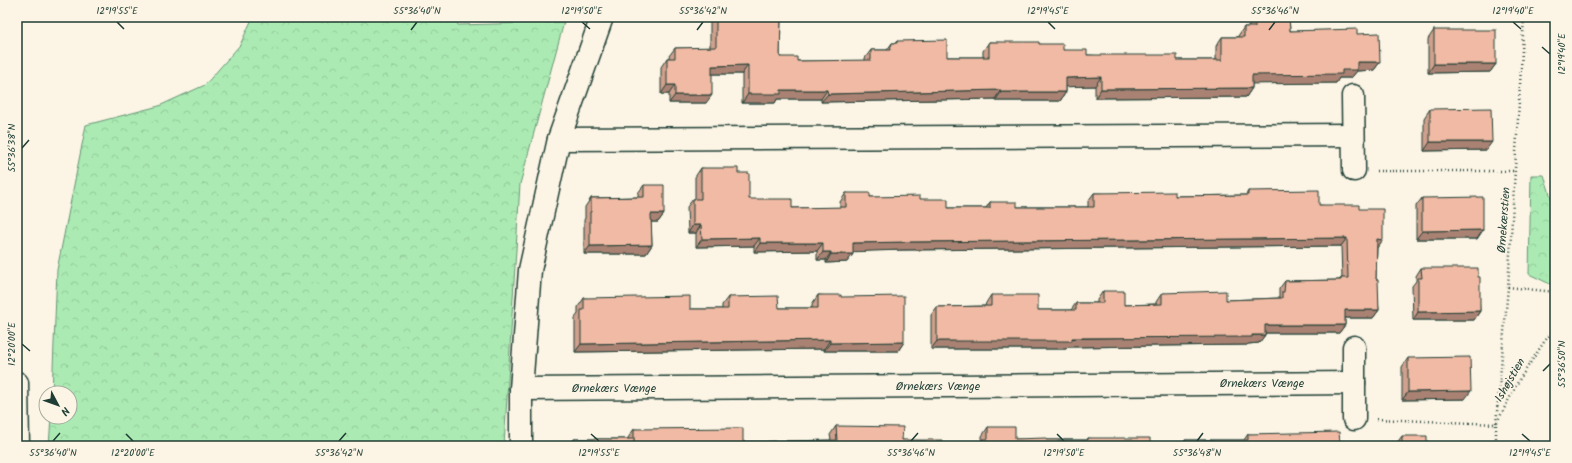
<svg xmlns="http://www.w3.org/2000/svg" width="1572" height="463" viewBox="0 0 1572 463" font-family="Kalam,sans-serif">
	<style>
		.forest { fill: url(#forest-crowns); stroke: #659474 }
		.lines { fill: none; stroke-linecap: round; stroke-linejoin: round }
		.minor-casing { stroke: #1f3d34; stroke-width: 25 }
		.path { stroke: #1f3d34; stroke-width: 2.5; stroke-dasharray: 1 3; stroke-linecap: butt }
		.minor { stroke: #fcf5e5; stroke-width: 22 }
		.wall { fill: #cfa08d; stroke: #1f3d34 }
		.shaded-wall { fill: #a98273; stroke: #1f3d34 }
		.building { fill: #f1baa4; stroke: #1f3d34 }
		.ticks { fill: none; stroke: #1f3d34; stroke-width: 1.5 }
		.labels { text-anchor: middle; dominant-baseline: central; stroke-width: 3.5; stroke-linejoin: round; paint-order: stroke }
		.street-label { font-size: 12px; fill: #1f3d34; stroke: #fcf5e5 }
		.neatline { fill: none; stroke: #1f3d34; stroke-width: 1.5 }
		.ticks-label { font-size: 10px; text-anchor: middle; fill: #1f3d34 }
	</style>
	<defs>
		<pattern id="forest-crowns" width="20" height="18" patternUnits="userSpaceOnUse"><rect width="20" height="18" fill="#abebb3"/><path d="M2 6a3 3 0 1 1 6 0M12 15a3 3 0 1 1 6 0" fill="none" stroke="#93ca9b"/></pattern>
	</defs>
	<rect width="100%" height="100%" fill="#fcf5e5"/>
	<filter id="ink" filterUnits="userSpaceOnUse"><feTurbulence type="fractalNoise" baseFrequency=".025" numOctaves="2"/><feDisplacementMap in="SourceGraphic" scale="8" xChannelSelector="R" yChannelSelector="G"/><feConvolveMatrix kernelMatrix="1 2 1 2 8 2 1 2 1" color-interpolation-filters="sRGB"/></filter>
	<g filter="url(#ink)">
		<!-- forest -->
		<g class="forest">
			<path d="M 253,17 L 454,17 L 458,25 L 564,22 L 520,184 L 504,446 L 49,446 L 51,417 L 70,417 L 70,393 L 52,393 L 57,270 L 86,125 L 159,106 L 205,85 L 240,45 Z"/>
			<path d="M 1531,175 L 1544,175 L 1555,210 L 1555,283 L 1550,284 L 1529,274 Z"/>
		</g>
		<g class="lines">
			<defs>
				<g id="minor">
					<path d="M 1353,96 L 1354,170"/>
					<path d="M 559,139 L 1353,135"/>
					<path d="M 17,383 L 18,446"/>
					<path d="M 521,389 L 1354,383"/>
					<path d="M 1354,419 L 1354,347"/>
					<path d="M 521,446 L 521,389 L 530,270 L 559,139 L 602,17"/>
				</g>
			</defs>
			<!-- minor casing -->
			<use href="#minor" class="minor-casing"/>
			<!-- path -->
			<g class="path">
				<path d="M 1376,171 L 1516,171"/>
				<path d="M 1508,287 L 1555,292"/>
				<path d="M 1377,419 L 1496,424 L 1508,287 L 1524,17"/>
				<path d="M 1496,446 L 1496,424 L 1519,380 L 1544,342 L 1555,329"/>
			</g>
			<!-- minor -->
			<use href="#minor" class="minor"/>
		</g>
		<!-- wall -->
		<g class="wall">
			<path d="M 710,17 L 781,17 L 780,57 L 797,61 L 865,61 L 865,58 L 871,50 L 887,50 L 892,43 L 895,43 L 897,41 L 947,57 L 983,57 L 983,51 L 989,42 L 1039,44 L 1063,50 L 1087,55 L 1177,60 L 1216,60 L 1216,46 L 1222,37 L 1238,37 L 1238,36 L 1244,27 L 1249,27 L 1249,17 L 1289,17 L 1290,31 L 1357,34 L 1380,62 L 1374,70 L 1357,71 L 1351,78 L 1339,78 L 1336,83 L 1252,83 L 1252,88 L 1246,97 L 1095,98 L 1095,86 L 1066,86 L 1066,92 L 1060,101 L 995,101 L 995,99 L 821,102 L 821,99 L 777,99 L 775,103 L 742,103 L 742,74 L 712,74 L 706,103 L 669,103 L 669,94 L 661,94 L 661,67 L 667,58 L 669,58 L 669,56 L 675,48 L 710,48 Z"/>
			<path d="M 1434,30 L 1496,64 L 1490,72 L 1428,73 L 1428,39 Z"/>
			<path d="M 1430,109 L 1486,150 L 1424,151 L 1424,118 Z"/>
			<path d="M 701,168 L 738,173 L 749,199 L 792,208 L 840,208 L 840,202 L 846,193 L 870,197 L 920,199 L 948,208 L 986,208 L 990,202 L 1017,207 L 1088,207 L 1088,201 L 1094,193 L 1175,196 L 1246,195 L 1248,191 L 1319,205 L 1359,209 L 1377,248 L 1376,279 L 1379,310 L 1373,318 L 1345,318 L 1345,325 L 1339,333 L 1265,333 L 1265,335 L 1259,343 L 1248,344 L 1247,345 L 1068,347 L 1066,349 L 931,349 L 931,315 L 937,307 L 985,306 L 986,303 L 991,295 L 1038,310 L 1071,310 L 1076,303 L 1097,303 L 1097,300 L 1103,291 L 1124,305 L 1156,304 L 1156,302 L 1162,293 L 1226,300 L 1279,298 L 1279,289 L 1285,281 L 1339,280 L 1341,278 L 1342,278 L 1341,246 L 902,250 L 853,251 L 853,254 L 847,262 L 826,263 L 826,260 L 817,260 L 817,251 L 754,252 L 754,246 L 696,247 L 696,233 L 688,233 L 687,207 L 693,199 L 695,199 L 695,177 Z"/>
			<path d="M 644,185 L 664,214 L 658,222 L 651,222 L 652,245 L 646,254 L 584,254 L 584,220 L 585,218 L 585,207 L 591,198 L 638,197 L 638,193 Z"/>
			<path d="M 1422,198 L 1483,230 L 1477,239 L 1416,239 L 1416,206 Z"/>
			<path d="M 1421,268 L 1478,277 L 1480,311 L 1474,320 L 1413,320 L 1412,286 L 1416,281 L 1416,276 Z"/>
			<path d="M 818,295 L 841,297 L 904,342 L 898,351 L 824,351 L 824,349 L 575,352 L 575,318 L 578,314 L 578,307 L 584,298 L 690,309 L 722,309 L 722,305 L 728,297 L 779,308 L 812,308 L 812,304 Z"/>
			<path d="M 1408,358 L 1465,399 L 1402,400 L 1402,367 Z"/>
			<path d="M 836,426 L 902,440 L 941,446 L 570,446 L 574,439 L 628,439 L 628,438 L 634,429 L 743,442 L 831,440 L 830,435 Z"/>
			<path d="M 988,427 L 1015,439 L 1046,440 L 1087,440 L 1088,438 L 1150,446 L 978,446 L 982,441 L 982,436 Z"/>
			<path d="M 1248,434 L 1340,443 L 1345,446 L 1181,446 L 1185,440 L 1244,440 Z"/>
			<path d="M 1402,436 L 1427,446 L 1464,446 L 1396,446 L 1396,444 Z"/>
		</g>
		<!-- shaded-wall -->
		<g class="shaded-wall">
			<path d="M 1357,62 L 1380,62 L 1374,70 L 1357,71 L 1351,78 L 1339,78 L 1336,83 L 1246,84 L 1252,75 L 1342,70 Z"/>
			<path d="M 1434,64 L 1496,64 L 1490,72 L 1428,73 Z"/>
			<path d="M 748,65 L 742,74 L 706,74 L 712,66 Z"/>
			<path d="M 1101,77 L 1095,86 L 1060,87 L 1066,78 Z"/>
			<path d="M 667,85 L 675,85 L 669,94 L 661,94 Z"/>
			<path d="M 1252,88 L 1246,97 L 1095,98 L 1101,89 Z"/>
			<path d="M 781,90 L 827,90 L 821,99 L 777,99 L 775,103 L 742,103 L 748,94 Z"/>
			<path d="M 1001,90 L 995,99 L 821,102 L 828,94 Z"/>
			<path d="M 1001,92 L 1066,92 L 1060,101 L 995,101 Z"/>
			<path d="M 675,95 L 712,95 L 706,103 L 669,103 Z"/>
			<path d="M 1430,142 L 1492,142 L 1486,150 L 1424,151 Z"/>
			<path d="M 651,214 L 664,214 L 658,222 L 645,222 Z"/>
			<path d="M 693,225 L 701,225 L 696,233 L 688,233 Z"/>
			<path d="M 1483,230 L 1477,239 L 1416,239 L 1422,231 Z"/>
			<path d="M 760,238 L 754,246 L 696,247 L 702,239 Z"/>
			<path d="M 1347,238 L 1341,246 L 902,250 L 847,252 L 853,243 L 908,242 Z"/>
			<path d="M 1377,239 L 1383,240 L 1377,248 L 1371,248 Z"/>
			<path d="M 760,243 L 823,243 L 817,251 L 754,252 Z"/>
			<path d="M 652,245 L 646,254 L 584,254 L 590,246 Z"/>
			<path d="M 823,252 L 831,252 L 826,260 L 817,260 Z"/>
			<path d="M 831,254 L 853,254 L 847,262 L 826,263 Z"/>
			<path d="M 1345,310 L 1379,310 L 1373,318 L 1339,318 Z"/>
			<path d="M 1480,311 L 1474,320 L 1413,320 L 1418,312 Z"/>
			<path d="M 1265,325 L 1345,325 L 1339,333 L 1259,333 Z"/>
			<path d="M 1265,335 L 1259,343 L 1248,344 L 1247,345 L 1068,347 L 1066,349 L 931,349 L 937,341 Z"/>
			<path d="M 830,340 L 824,349 L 575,352 L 581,344 Z"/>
			<path d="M 904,342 L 898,351 L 824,351 L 830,343 Z"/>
			<path d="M 1471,391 L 1465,399 L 1402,400 L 1408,392 Z"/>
		</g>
		<!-- building -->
		<g class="building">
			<path d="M 716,17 L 781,17 L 780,57 L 797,57 L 797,61 L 871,60 L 871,50 L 890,50 L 892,43 L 897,43 L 897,41 L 947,40 L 947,57 L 989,57 L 989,42 L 1039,42 L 1039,44 L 1063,44 L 1063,50 L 1087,50 L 1087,55 L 1177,55 L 1177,60 L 1222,60 L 1222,37 L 1244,37 L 1244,27 L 1255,27 L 1255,17 L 1289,17 L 1290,31 L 1357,29 L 1357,34 L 1379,33 L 1380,62 L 1357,62 L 1357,70 L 1342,70 L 1342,74 L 1252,75 L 1252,88 L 1101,89 L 1101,77 L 1066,78 L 1066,92 L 1001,92 L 1001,90 L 828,94 L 827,90 L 781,90 L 781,94 L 748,94 L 748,65 L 712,66 L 712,95 L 675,95 L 675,85 L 667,85 L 667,58 L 675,58 L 675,48 L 716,47 Z"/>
			<rect x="1434" y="30" width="62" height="34"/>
			<path d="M 1491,108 L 1492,142 L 1430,142 L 1430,109 Z"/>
			<path d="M 701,168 L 738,168 L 738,173 L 749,173 L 749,199 L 792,199 L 792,208 L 846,207 L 846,193 L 870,193 L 870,197 L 920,196 L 920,199 L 948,199 L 948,208 L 990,208 L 990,202 L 1017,202 L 1017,207 L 1094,207 L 1094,193 L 1175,192 L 1175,196 L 1248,195 L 1248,191 L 1319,190 L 1319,205 L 1359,205 L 1359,209 L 1383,209 L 1383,240 L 1377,239 L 1376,279 L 1378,280 L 1379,310 L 1345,310 L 1345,325 L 1265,325 L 1265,335 L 1252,335 L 1252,337 L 1072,338 L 1072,341 L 937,341 L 937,307 L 991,306 L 991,295 L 1038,295 L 1038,310 L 1076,310 L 1076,303 L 1103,303 L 1103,291 L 1124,291 L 1124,305 L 1162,304 L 1162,293 L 1226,291 L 1226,300 L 1282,298 L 1282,292 L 1284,292 L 1285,281 L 1341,280 L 1341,278 L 1348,278 L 1347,238 L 908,242 L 853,243 L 853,254 L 831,254 L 831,252 L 823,252 L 823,243 L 760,243 L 760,238 L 702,239 L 701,225 L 693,225 L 693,199 L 701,199 Z"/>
			<path d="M 644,185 L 664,185 L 664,214 L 651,214 L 652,245 L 590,246 L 590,212 L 591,212 L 591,198 L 644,197 Z"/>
			<path d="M 1483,197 L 1483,230 L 1422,231 L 1422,198 Z"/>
			<path d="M 1421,268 L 1478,268 L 1478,277 L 1480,277 L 1480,311 L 1418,312 L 1418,278 L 1422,278 Z"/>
			<path d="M 818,295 L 841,295 L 841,297 L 904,296 L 904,342 L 830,343 L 830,340 L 581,344 L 581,310 L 584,310 L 584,298 L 690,296 L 690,309 L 728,309 L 728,297 L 778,296 L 779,308 L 818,308 Z"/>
			<path d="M 1470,357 L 1471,391 L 1408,392 L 1408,358 Z"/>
			<path d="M 836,426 L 903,427 L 902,440 L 942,440 L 941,446 L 634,446 L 634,429 L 743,428 L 743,442 L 837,440 Z"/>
			<path d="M 988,427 L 1015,427 L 1015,439 L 1046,438 L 1046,440 L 1088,440 L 1088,438 L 1150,438 L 1150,446 L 983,446 L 983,439 L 988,439 Z"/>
			<path d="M 1339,432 L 1340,443 L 1345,443 L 1345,446 L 1186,446 L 1185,440 L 1248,440 L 1248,434 Z"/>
			<path d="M 1402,436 L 1427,436 L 1427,446 L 1464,445 L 1464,446 L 1402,446 Z"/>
			<path d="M 574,439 L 634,439 L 634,446 L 575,446 Z"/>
		</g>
	</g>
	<!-- ticks -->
	<path class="ticks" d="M 117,22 L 124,29M 582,22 L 590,29M 1048,22 L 1055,29M 1513,22 L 1521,29M 411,30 L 417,22M 697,30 L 703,22M 1269,30 L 1275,22M 1542,47 L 1550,54M 22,148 L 29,140M 22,344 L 30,351M 1543,371 L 1550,364M 126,434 L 133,441M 591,434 L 599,441M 1057,434 L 1064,441M 1522,434 L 1530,441M 53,441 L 60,433M 339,441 L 346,433M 911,441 L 918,433M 1197,441 L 1203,433"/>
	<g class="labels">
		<!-- street labels -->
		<g class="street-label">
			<text transform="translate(1504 220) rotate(-86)">Ørnekærstien</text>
			<text transform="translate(1510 380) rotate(-60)">Ishøjstien</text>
			<text x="1262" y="383">Ørnekærs Vænge</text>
			<text x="938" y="386">Ørnekærs Vænge</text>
			<text x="614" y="388">Ørnekærs Vænge</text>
		</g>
	</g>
	<!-- margin -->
	<rect width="1572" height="463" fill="none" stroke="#fcf5e5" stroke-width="44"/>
	<!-- north arrow -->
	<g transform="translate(58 405) rotate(131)"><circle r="19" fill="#fcf5e5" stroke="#a4ab9e"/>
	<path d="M0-3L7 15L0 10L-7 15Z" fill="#1f3d34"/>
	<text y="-6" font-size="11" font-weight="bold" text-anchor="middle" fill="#1f3d34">N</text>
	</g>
	<rect x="22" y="22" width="1528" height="419" class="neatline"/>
	<g class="ticks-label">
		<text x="117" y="14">12°19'55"E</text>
		<text x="417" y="14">55°36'40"N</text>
		<text x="582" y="14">12°19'50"E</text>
		<text x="703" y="14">55°36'42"N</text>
		<text x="1048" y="14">12°19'45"E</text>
		<text x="1275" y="14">55°36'46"N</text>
		<text x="1513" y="14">12°19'40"E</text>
		<text transform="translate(1561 54) rotate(-90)" y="4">12°19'40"E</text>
		<text transform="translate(11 148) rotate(-90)" y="4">55°36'38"N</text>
		<text transform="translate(11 344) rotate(-90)" y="4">12°20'00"E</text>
		<text transform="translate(1561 364) rotate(-90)" y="4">55°36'50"N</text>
		<text x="53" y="456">55°36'40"N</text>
		<text x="133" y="456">12°20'00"E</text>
		<text x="339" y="456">55°36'42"N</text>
		<text x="599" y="456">12°19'55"E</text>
		<text x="911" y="456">55°36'46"N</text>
		<text x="1064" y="456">12°19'50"E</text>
		<text x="1197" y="456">55°36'48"N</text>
		<text x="1530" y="456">12°19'45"E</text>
	</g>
</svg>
